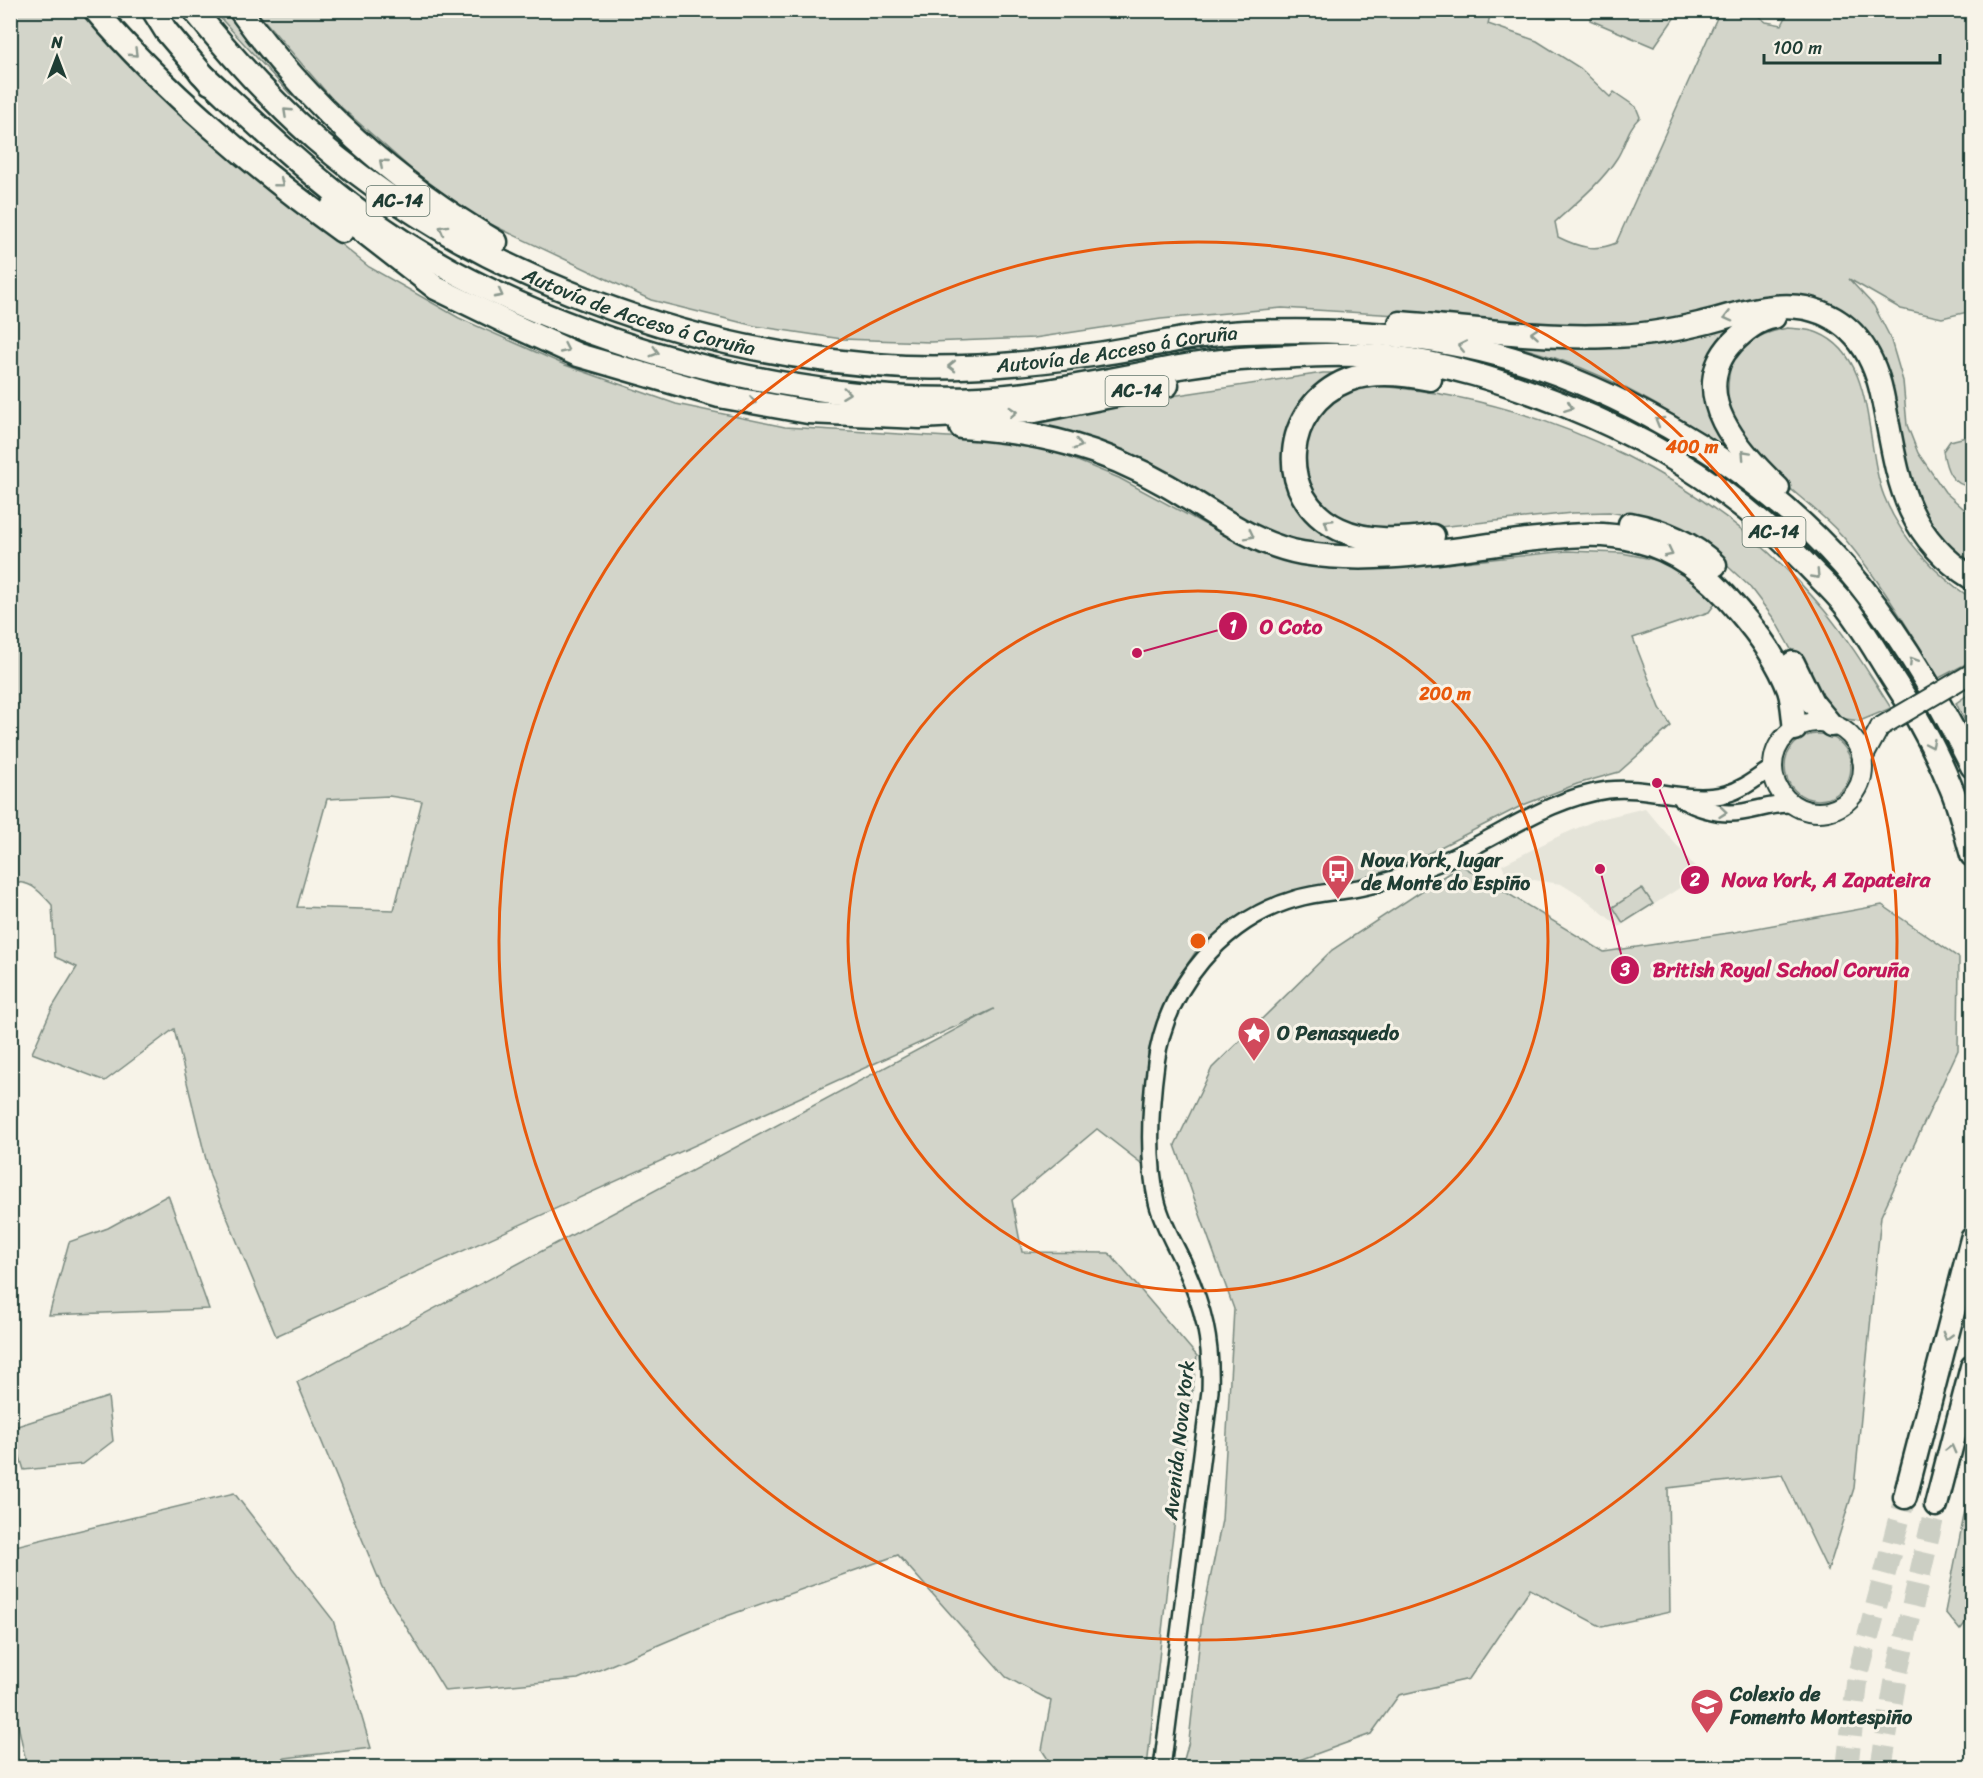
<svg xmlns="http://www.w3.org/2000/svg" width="1983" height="1778" viewBox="0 0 1983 1778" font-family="Sriracha,sans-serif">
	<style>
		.built { fill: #e5e4d9 }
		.green { fill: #d3d5ca; stroke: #79897f; stroke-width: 1.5; fill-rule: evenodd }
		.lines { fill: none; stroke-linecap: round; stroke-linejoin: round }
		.motorway-tunnel { stroke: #cccfc4; stroke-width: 22; stroke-dasharray: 22 11; stroke-linecap: butt }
		.tertiary-casing { stroke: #1f3d34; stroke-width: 20 }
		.secondary-casing { stroke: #1f3d34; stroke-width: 22 }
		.motorway-casing { stroke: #1f3d34; stroke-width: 27 }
		.tertiary { stroke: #f7f3e8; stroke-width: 15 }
		.secondary { stroke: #f7f3e8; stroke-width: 18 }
		.motorway { stroke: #f7f3e8; stroke-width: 22 }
		.secondary-bridge-casing { stroke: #1f3d34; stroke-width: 22; stroke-linecap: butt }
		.secondary-bridge { stroke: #f7f3e8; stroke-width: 18 }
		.oneway { stroke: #8b988e }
		.ring { fill: none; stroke: #e8590c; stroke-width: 3 }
		.labels { text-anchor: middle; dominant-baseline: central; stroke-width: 6; stroke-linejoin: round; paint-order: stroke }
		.shield { fill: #f7f3e8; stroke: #60746a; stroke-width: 1.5 }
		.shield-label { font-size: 18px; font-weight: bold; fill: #1f3d34 }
		.street-label { font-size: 20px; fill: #1f3d34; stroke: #f7f3e8 }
		.poi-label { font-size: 20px; font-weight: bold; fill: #1f3d34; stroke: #f7f3e8; text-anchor: start }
		.centre { fill: #e8590c; stroke: #f7f3e8; stroke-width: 3 }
		.ring-label { font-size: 18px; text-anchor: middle; font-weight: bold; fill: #e8590c; stroke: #f7f3e8; stroke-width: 6; stroke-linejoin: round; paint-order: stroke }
		.leader { fill: none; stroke: #c2185b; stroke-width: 2 }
		.callout-dot { fill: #c2185b; stroke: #f7f3e8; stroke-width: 2 }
		.mark-label { font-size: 18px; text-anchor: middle; font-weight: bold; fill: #fff }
		.callout-label { font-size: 21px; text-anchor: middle; font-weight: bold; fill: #c2185b; stroke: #f7f3e8; stroke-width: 6; stroke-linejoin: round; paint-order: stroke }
	</style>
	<rect width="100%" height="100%" fill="#f7f3e8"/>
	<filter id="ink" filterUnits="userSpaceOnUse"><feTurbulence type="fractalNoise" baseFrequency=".0167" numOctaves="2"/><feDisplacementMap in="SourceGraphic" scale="12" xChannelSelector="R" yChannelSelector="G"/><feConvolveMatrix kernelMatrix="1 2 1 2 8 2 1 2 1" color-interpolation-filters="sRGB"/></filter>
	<g filter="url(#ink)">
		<!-- built -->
		<path class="built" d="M 1645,808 L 1701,874 L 1619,927 L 1587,900 L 1561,884 L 1513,877 L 1505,872 L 1502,865 L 1557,837 L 1596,820 Z"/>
		<!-- green -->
		<g class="green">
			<path d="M 10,11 L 85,11 L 266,184 L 369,267 L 459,318 L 565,365 L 676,404 L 785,427 L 981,439 L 1056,452 L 1119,478 L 1258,553 L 1306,565 L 1358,569 L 1436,565 L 1567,551 L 1622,553 L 1661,561 L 1683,571 L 1717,601 L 1709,612 L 1633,638 L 1660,708 L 1671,726 L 1619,772 L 1577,784 L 1523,805 L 1423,856 L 1368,878 L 1320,886 L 1284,895 L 1243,914 L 1196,951 L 1171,989 L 1148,1052 L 1141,1163 L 1097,1129 L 1012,1200 L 1022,1252 L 1109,1253 L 1197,1356 L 1171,1550 L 1147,1767 L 1053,1767 L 1042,1750 L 1051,1701 L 1006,1677 L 898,1555 L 727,1616 L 578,1679 L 445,1691 L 382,1587 L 297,1382 L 994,1009 L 276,1336 L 210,1176 L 174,1029 L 105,1081 L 32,1053 L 52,1008 L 77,967 L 55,957 L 52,905 C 39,891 31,880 11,883 ZM 389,796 L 422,801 L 394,910 L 297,907 L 327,799 Z"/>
			<path d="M 214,11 L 229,11 L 325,124 L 289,93 Z"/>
			<path d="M 256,11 L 1491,11 L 1488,24 L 1537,41 L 1580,68 L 1610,97 L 1614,92 L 1636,107 L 1640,117 C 1627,129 1626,144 1617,158 C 1601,183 1577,202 1555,222 L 1558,237 C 1578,247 1595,252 1616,243 L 1720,11 L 1752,11 L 1766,22 L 1782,25 L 1789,11 L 1967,11 L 1972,13 L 1972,311 L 1942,318 L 1901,309 L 1849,279 L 1874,306 L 1890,337 L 1903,381 L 1907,425 L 1918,453 L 1945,492 L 1972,516 L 1972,566 C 1944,542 1918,517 1907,480 C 1895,434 1900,380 1871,339 C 1864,328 1849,320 1839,312 L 1641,326 L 1560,325 L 1282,308 L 1161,319 L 1034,338 L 930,342 L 842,339 L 755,326 L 651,300 L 482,220 L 419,176 L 333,100 Z"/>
			<path d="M 1594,11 L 1594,10 L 1679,11 L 1654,47 L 1590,20 Z"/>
			<path d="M 1751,317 L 1713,362 L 1736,456 C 1680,417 1620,380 1555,358 C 1530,349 1505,343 1480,336 Z"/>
			<path d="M 1787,328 C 1797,329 1809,329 1818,333 C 1877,357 1864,446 1884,496 C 1901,539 1935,574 1972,599 L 1972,657 L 1964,665 L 1939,678 C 1909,630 1881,582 1845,539 C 1802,488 1717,453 1729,376 C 1733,343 1759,334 1787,328 Z"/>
			<path d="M 1323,373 L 1353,373 L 1327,385 L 1286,463 L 1355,548 L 1299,542 L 1268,531 L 1233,516 L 1097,441 L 1057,428 L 1012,420 Z"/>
			<path d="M 1379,386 C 1547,400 1715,480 1824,610 C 1849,640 1870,675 1891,708 L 1860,721 L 1839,718 L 1807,678 L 1774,619 L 1749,586 L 1720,559 L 1649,519 L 1609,512 L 1572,513 L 1392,532 L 1364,530 L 1324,511 L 1302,473 L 1308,430 L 1319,410 L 1342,393 Z"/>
			<path d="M 1966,437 L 1972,438 L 1972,487 C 1951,485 1946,470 1943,451 L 1950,441 Z"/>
			<path d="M 1972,692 L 1972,735 L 1956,703 Z"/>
			<circle cx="1818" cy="767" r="33"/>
			<path d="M 1461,865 L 1604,952 L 1735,932 L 1882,905 L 1959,958 L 1958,1050 L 1881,1216 L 1854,1488 L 1828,1571 L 1782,1475 L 1668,1488 L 1670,1612 L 1602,1627 L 1530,1589 L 1469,1679 L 1399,1695 L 1371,1734 L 1280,1767 L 1182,1767 L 1189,1741 L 1202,1619 L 1222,1520 L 1234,1309 L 1175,1145 L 1212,1068 L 1332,950 Z"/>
			<path d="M 1642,888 L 1653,904 L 1623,923 L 1613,907 Z"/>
			<path d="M 168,1195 L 209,1309 L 49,1315 L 69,1242 L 108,1228 Z"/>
			<path d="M 108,1397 L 113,1441 L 83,1464 L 24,1470 L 11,1428 Z"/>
			<path d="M 1972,1475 L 1972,1614 L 1960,1630 L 1945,1612 Z"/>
			<path d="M 234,1493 L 333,1620 L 371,1748 L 285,1758 L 269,1767 L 27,1767 L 11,1691 L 11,1547 Z"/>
		</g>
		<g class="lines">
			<!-- motorway-tunnel -->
			<g class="motorway-tunnel">
				<path d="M 1847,1768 L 1858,1675 L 1905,1497"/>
				<path d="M 1881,1768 L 1896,1677 L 1936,1505"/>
			</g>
			<defs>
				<g id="tertiary">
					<path d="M 1682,800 C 1696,807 1713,813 1729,813 C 1749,814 1770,803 1791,804"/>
					<path d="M 1162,1768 L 1210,1391 C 1212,1341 1204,1308 1183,1262 C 1174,1243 1162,1223 1157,1202 C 1147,1158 1150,1108 1156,1063 C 1166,988 1222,920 1295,899 C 1314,893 1334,892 1353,889 C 1383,884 1413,873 1441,862 C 1497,839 1547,798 1608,790 C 1648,785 1688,804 1726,794 C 1744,789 1758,777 1773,767"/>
				</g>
				<g id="secondary">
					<circle cx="1818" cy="767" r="45"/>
					<path d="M 1862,760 L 1880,727"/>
				</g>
				<g id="motorway">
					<path d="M 95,10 C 162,89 257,170 342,231"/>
					<path d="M 153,10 L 166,31 L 210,83"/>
					<path id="s1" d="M 194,10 C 231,56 271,100 315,139 C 474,277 696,357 905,367 C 967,369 1030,364 1091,355 C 1142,348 1194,334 1245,332 C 1318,330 1391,331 1462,346 C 1599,374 1751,461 1844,566 C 1896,625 1937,696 1972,766"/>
					<path d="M 240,10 C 307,104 397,184 496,242"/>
					<path d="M 201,73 C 250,118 298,164 351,205 C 486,310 679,373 847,393 C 913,401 982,401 1047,391 C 1116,381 1185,362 1255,358 C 1296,356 1339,353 1381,356 C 1444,362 1505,382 1564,405 C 1657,442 1738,493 1807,565 C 1819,578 1833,590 1844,604 C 1861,625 1875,650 1890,674 C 1913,709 1934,746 1950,785 C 1960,807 1965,832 1972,855"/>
					<path d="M 332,207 L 436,288 L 508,323 L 578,355 L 719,396 L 808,412 L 920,417 L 1035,411 L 1167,385"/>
					<path d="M 1774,317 C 1757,320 1744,331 1732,343 C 1685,394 1741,453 1778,488"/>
					<path d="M 1400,323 C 1469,328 1540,339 1609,336 C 1639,336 1670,331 1699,324 C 1733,316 1771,301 1806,308 C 1851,318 1873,352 1882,394 C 1898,471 1899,532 1972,578"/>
					<path d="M 1430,379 C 1405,374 1372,371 1348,380 C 1282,406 1273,498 1339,529 C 1368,543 1402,540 1433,536"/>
					<path d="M 961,427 C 1040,432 1100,447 1168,486 C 1211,511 1252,544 1302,553 C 1374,565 1448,550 1519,541 C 1557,537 1597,530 1635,540 C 1677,550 1710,576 1737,609 C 1758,633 1778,660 1789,690 C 1793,702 1793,716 1795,729"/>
					<path d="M 1630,524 C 1662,530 1691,542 1715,565"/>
					<path d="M 1793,663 L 1812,702 L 1831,725"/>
					<path d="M 1905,1497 L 1972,1239"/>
					<path d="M 1936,1505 L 1972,1367"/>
				</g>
			</defs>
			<!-- tertiary casing -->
			<use href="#tertiary" class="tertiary-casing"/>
			<!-- secondary casing -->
			<use href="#secondary" class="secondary-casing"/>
			<!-- motorway casing -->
			<use href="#motorway" class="motorway-casing"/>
			<!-- tertiary -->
			<use href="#tertiary" class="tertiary"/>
			<!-- secondary -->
			<use href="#secondary" class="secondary"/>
			<!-- motorway -->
			<use href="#motorway" class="motorway"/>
			<defs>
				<path id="secondary-bridge" d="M 1880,727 L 1972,673"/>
			</defs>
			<!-- secondary-bridge casing -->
			<use href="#secondary-bridge" class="secondary-bridge-casing"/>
			<!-- secondary-bridge -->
			<use href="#secondary-bridge" class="secondary-bridge"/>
		</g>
		<!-- one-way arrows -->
		<defs><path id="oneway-chevron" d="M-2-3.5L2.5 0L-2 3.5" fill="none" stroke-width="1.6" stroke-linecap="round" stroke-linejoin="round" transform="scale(1.5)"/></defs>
		<g class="oneway">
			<use href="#oneway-chevron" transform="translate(134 53) rotate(44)"/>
			<use href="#oneway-chevron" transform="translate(287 112) rotate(-137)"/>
			<use href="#oneway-chevron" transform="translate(383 163) rotate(-139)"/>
			<use href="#oneway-chevron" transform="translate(280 183) rotate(39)"/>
			<use href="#oneway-chevron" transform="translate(443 229) rotate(-151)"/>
			<use href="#oneway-chevron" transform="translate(499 294) rotate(28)"/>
			<use href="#oneway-chevron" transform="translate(1728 317) rotate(166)"/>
			<use href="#oneway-chevron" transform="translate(1535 333) rotate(-176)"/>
			<use href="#oneway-chevron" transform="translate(1462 346) rotate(-168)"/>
			<use href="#oneway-chevron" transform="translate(565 349) rotate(25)"/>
			<use href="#oneway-chevron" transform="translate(655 352) rotate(16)"/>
			<use href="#oneway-chevron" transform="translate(952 366) rotate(179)"/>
			<use href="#oneway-chevron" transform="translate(846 393) rotate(7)"/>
			<use href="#oneway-chevron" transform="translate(752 402) rotate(10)"/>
			<use href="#oneway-chevron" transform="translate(1569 407) rotate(21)"/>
			<use href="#oneway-chevron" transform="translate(1013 412) rotate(-3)"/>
			<use href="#oneway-chevron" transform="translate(1659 421) rotate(-150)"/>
			<use href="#oneway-chevron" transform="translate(1078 445) rotate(16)"/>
			<use href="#oneway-chevron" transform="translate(1745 454) rotate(-133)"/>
			<use href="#oneway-chevron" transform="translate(1328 523) rotate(-147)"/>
			<use href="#oneway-chevron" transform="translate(1250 535) rotate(27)"/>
			<use href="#oneway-chevron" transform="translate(1669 553) rotate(27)"/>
			<use href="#oneway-chevron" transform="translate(1816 575) rotate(46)"/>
			<use href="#oneway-chevron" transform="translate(1913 661) rotate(-122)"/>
			<use href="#oneway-chevron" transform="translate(1931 744) rotate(65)"/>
			<use href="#oneway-chevron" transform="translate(1723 812) rotate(6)"/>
			<use href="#oneway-chevron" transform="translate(1947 1336) rotate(105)"/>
			<use href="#oneway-chevron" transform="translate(1951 1449) rotate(-75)"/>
		</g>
	</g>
	<!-- distance rings -->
	<g class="ring">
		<circle cx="1198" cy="941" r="350"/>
		<circle cx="1198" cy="941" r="699"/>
	</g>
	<!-- icons -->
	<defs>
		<symbol id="bus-pin" viewBox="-11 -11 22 30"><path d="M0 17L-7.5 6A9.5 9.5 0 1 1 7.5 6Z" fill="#d1495b" stroke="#f7f3e8"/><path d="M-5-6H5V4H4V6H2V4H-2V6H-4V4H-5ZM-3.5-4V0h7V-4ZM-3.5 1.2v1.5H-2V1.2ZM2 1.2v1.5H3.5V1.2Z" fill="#fff"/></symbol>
		<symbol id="sight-pin" viewBox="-11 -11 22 30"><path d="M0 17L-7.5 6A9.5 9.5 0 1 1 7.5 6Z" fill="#d1495b" stroke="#f7f3e8"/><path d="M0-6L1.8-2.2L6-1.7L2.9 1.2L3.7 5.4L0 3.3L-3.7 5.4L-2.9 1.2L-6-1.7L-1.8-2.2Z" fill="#fff"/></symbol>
		<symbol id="school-pin" viewBox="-11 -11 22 30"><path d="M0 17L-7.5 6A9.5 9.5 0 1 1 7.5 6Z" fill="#d1495b" stroke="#f7f3e8"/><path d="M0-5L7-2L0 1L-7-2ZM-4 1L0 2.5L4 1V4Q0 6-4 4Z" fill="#fff"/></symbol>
	</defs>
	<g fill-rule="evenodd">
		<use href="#bus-pin" x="1319" y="852" width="38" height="52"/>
		<use href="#sight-pin" x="1235" y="1014" width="38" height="52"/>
		<use href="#school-pin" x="1688" y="1686" width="38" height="52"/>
	</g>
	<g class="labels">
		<!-- shield labels -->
		<g class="shield">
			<rect x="366.5" y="186" width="63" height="30" rx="4.5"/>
			<rect x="1105.5" y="376" width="63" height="30" rx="4.5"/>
			<rect x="1742.5" y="517" width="63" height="30" rx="4.5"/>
		</g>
		<g class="shield-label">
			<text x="398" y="201">AC-14</text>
			<text x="1137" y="391">AC-14</text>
			<text x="1774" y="532">AC-14</text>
		</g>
		<!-- street labels -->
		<g class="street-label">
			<text stroke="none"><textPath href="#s1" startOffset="548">Autovía de Acceso á Coruña</textPath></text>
			<text stroke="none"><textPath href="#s1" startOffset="1034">Autovía de Acceso á Coruña</textPath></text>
			<text transform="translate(1179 1440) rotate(-84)">Avenida Nova York</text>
		</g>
		<!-- poi labels -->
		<g class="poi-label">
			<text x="1361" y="860">Nova York, lugar<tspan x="1361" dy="23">de Monte do Espiño</tspan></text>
			<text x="1277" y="1033">O Penasquedo</text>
			<text x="1730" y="1694">Colexio de<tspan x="1730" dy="23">Fomento Montespiño</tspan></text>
		</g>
	</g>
	<circle cx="1198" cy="941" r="9" class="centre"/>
	<g class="ring-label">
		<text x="1692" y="453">400 m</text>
		<text x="1445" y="700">200 m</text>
	</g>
	<!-- callouts -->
	<path class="leader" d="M1137 653L1233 626M1657 783L1695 880M1600 869L1625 970"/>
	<g class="callout-dot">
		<circle cx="1137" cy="653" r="6"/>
		<circle cx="1657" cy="783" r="6"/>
		<circle cx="1600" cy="869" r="6"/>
		<circle cx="1233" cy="626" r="15"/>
		<circle cx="1695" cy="880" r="15"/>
		<circle cx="1625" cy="970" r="15"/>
	</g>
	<g class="mark-label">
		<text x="1233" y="633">1</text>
		<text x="1695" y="886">2</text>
		<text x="1625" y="976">3</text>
	</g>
	<g class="callout-label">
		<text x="1291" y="634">O Coto</text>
		<text x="1826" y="887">Nova York, A Zapateira</text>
		<text x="1781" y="977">British Royal School Coruña</text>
	</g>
	<!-- margin -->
	<rect width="1983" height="1778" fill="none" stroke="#f7f3e8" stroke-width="36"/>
	<rect x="18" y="18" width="1947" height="1742" fill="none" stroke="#1f3d34" stroke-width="2" filter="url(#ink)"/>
	<!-- north arrow -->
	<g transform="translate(57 57)" stroke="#f7f3e8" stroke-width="4.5" paint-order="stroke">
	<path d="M0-4.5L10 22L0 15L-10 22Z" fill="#1f3d34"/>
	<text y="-9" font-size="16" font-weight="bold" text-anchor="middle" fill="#1f3d34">N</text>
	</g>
	<!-- scale -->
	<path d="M1764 54v9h176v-9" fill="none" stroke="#1f3d34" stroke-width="3"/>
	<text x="1773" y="54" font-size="18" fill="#1f3d34" stroke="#f7f3e8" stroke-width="4.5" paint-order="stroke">100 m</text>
</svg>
